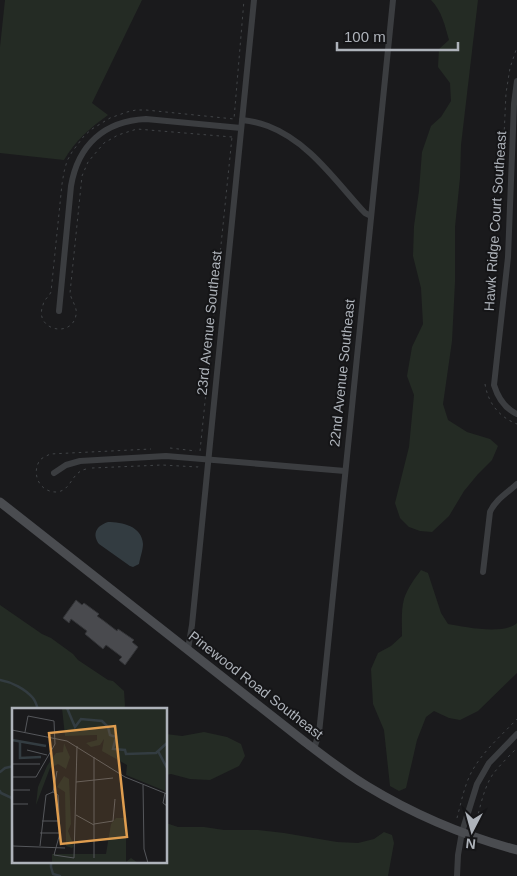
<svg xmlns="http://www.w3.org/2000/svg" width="517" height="876" viewBox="0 0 517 876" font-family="Arial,sans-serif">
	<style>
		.green { fill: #242b24 }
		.water { fill: #333c41 }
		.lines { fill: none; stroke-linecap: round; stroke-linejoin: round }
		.stream { stroke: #333c41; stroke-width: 2.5 }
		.building { fill: #494a4e; stroke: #343538 }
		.path { stroke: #414447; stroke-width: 1; stroke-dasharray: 2.5 4; stroke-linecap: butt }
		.street { stroke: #3b3d40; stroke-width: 6 }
		.secondary { stroke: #4a4c50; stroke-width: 9 }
		.labels { text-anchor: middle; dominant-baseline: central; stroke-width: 4; stroke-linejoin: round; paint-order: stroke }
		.street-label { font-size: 14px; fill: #aeb3ba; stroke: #151517 }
		.inset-river { fill: none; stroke: #333c41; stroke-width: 2.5 }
		.inset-road { fill: none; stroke: #55575b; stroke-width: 1 }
		.view { fill: #df9d4f; fill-opacity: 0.15; stroke: #df9d4f; stroke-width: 2.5 }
		.inset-edge { fill: none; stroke: #aeb3ba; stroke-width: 2.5 }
	</style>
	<rect width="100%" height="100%" fill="#1a1a1c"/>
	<!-- green -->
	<g class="green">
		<path d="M 5,0 L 142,0 L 92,103 L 108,115 C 90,128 75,141 64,160 L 0,153 L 0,47 Z"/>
		<path d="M 431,0 L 478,0 L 461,145 L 460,178 L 455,227 L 455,282 L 452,341 L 443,404 L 448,420 L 467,432 L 490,439 L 498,446 L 492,460 L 478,474 L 464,491 L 449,516 L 432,532 L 420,531 L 409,527 L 400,518 L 395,503 L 409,447 L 414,395 L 407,376 L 412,347 L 423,324 L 421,288 L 413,256 L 414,226 L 419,191 L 422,152 L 431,126 L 441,117 L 451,101 L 450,83 L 438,67 L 439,49 L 449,40 C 445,26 442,11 431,0 Z"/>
		<path d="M 421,570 L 428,573 L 441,613 L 448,624 C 464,627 504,635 517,623 L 517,673 L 478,711 L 460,720 L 449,718 L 434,711 L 426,717 L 417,740 L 406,788 L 399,791 L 390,786 L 384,730 L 373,704 L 371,669 L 378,653 L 391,646 L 402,636 C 402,624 401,610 404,599 C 407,589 415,578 421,570 Z"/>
		<path d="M 0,605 L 42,634 L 51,638 L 73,654 L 78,660 L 108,680 L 113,681 L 124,691 L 125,706 L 123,710 L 14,710 L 14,862 L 166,862 L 166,823 L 178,827 L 204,827 L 224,830 L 258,830 L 284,833 L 337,842 L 358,843 L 374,839 L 384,832 L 392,835 L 394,843 L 388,876 L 0,876 Z"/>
		<path d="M 204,732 L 227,737 L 241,744 L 245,756 L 239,766 L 210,780 L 190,779 L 171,774 L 166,775 L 166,734 L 182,736 Z"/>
	</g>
	<!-- water -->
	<path class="water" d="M 108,522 C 122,522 142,526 143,544 C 143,550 140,558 139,564 L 133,567 L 130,566 L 99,544 C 92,534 96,526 108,522 Z"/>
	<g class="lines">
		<!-- stream -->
		<g class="stream">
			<path d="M 0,680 C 12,682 25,689 33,698 C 36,702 37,706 38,710"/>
			<path d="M 0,772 L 5,768 L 14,766"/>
			<path d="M 0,791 L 1,793 L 14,799"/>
			<path d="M 51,862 L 51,867 L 53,874 L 60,876"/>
		</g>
	</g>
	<!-- building -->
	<path class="building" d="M 76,600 L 82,605 L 84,603 L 99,614 L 97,616 L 104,621 L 117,631 L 118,629 L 134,640 L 132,642 L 138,647 L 125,665 L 119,660 L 122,657 L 106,645 L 103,649 L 85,634 L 87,631 L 71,619 L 69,623 L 63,618 Z"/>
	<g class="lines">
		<!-- path -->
		<g class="path">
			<path d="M 232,137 L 137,129 L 118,135 L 104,143 L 88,162 L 82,176 L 70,293 C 71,300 78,308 76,315 C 72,339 33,330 43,305 C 44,299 49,297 51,292 L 62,184 L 64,172 L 67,161 L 72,152 L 84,136 L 92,129 L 110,118 L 127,112 L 136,110 L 146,110 L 234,119 L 244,0"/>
			<path d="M 501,201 L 506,93 L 510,68 L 517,47"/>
			<path d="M 485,384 C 488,403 499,417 517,424"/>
			<path d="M 170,448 L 196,451"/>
			<path d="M 200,451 L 232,137"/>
			<path d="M 92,468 L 162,465 L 198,467 L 198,465"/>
			<path d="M 86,469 C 70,473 72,491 56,492 C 39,492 31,473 40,460 C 43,457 47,456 50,454 L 151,449"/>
			<path d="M 457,818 C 461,803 464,787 471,773 C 482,752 501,736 517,719"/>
			<path d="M 475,826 C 480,809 483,789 493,774 C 500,765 509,756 517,748"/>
		</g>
		<!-- street -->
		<g class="street">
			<path d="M 517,81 L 514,104 L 508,257 L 494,385 C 498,398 504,408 517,414"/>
			<path d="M 242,120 C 251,121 260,123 268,126 C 310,142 336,182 365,213 L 371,216"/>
			<path d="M 59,311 L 71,186 C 78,145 104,121 146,119 L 241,128"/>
			<path d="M 54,473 L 66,465 L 80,461 L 166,456 L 345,471"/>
			<path d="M 483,572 L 490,512 C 495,500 507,493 517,484"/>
			<path d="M 188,649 L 192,625 L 254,0"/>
			<path d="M 314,749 L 319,733 L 321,714 L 393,0"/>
			<path d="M 457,876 L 458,855 L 462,832 L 477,784 L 489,763 L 517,734"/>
		</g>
		<!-- secondary -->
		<path class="secondary" d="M 0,502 L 305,742 C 325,757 345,773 367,786 C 413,814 465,836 517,850"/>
	</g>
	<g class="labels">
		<!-- street labels -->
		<g class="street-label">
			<text transform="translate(495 221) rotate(-86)">Hawk Ridge Court Southeast</text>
			<text transform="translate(209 323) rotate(-84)">23rd Avenue Southeast</text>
			<text transform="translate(342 373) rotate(-84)">22nd Avenue Southeast</text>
			<text transform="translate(256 685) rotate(38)">Pinewood Road Southeast</text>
		</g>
	</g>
	<!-- overview -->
	<g transform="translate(12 708)">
		<rect width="155" height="155" fill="#1a1a1c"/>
		<path d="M 50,0 L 155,0 L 153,83 L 114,67 L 115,57 L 90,43 L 92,31 L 88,37 L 79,39 L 74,35 L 85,32 L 85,27 L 53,28 ZM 52,35 L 58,49 L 54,61 L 46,56 L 38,60 L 24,97 L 26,79 L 35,58 L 44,45 L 51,44 ZM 52,68 L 57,71 L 59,116 L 56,123 L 62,138 L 60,140 L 54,138 L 53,84 L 45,79 ZM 104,110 L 114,110 L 114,154 L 119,150 L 126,155 L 40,155 L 40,146 L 94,146 L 99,116 Z" fill="#242b24"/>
		<path class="inset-river" d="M 55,0 L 63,19 L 69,11 L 90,13 L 96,19 L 98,27 L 104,29 L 101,41 L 113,42 L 114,46 L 144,45 L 155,35M 0,32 L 34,38M 8,34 L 8,50 L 29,49M 146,43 L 155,60"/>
		<path class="inset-road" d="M 0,22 L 55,33 L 113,69 L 155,86M 15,42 L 35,47M 82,49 L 82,150M 0,56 L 28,56M 0,69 L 24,69 L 43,36 L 42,13 L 16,8 L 13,24M 0,69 L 1,155M 64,74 L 101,70M 131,77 L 132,141 L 136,155M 0,82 L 18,82M 41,84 L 46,87 L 48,125 L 42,147 L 62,150 L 65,38M 41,84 L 45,63M 153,85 L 151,95 L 155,98M 0,96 L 16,96M 64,107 L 82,117M 30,113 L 47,113M 82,116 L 101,113 L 103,91M 28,125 L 48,125M 1,138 L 53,140M 28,138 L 34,87 L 41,84"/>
		<path class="view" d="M 103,18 L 115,129 L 49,136 L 37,25 Z"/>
		<rect width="155" height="155" class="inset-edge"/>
	</g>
	<!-- north arrow -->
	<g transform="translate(472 831) rotate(186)" stroke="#151517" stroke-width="4" paint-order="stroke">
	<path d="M0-4L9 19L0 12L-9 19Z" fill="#aeb3ba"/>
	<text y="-8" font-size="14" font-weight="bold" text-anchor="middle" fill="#aeb3ba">N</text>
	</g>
	<!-- scale -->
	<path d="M337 42v8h121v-8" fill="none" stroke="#aeb3ba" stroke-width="2.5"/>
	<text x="344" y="42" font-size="15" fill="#aeb3ba" stroke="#151517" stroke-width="4" paint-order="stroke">100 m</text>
</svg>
